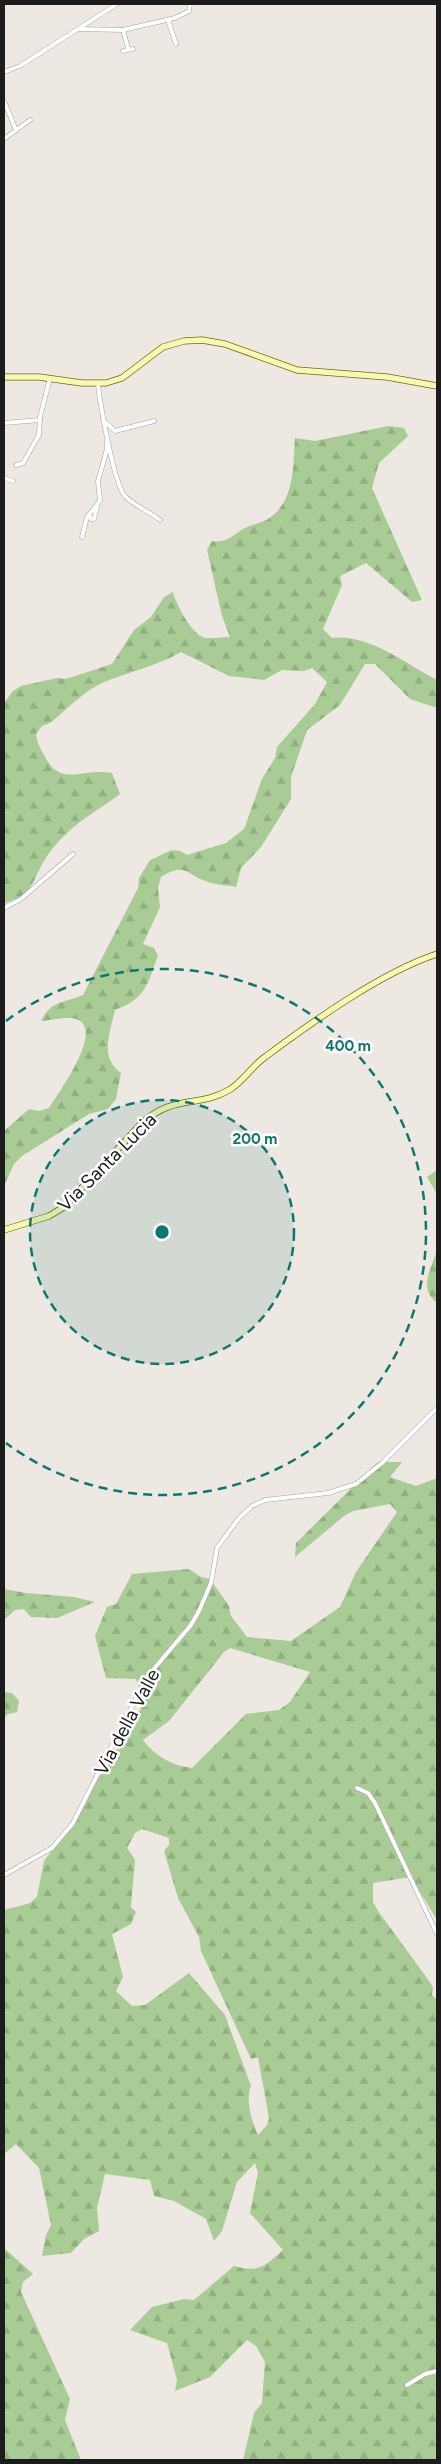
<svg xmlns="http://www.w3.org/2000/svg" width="441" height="2464" viewBox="0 0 441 2464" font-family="Figtree,sans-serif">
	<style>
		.forest { fill: url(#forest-firs); fill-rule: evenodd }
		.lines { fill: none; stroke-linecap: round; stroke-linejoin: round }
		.street-casing { stroke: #a3a3a3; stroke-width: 5 }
		.secondary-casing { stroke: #6a6f06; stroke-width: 7 }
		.street { stroke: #fff; stroke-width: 4 }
		.secondary { stroke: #f8f7b4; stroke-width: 5.5 }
		.ring { fill: none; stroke: #0f766e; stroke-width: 2.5; stroke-dasharray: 9 6 }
		.labels { text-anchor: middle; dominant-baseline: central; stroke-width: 5; stroke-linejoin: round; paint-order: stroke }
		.street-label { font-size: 19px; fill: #1c1c1c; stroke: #fff }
		.centre { fill: #0f766e; stroke: #fff; stroke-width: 2.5 }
		.ring-label { font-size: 15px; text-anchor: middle; font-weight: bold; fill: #0f766e; stroke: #fff; stroke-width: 5; stroke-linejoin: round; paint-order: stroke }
	</style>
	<defs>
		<pattern id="forest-firs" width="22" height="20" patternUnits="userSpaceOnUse" patternTransform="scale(1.25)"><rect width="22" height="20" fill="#a9cc96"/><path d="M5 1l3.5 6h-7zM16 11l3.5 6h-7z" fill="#91af81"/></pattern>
	</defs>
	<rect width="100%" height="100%" fill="#ede8e1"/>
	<!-- forest -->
	<g class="forest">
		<path d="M 388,426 L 404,428 L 408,436 L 379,463 L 372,488 L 422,600 L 412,602 L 366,563 L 340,576 L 342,585 L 323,629 L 332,638 C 368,633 406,664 437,680 L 437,708 L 410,699 L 375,664 L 365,664 L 340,705 L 307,730 L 291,777 L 291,799 L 261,847 L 241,868 L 236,887 C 227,885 216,885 208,882 C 187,875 185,861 161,877 L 158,888 L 160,907 L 143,944 L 154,948 L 158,956 C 147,984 147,998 115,1010 C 110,1033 99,1057 121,1073 L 116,1099 L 108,1109 L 89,1114 L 22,1156 L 14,1164 L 4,1186 L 4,1131 L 29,1109 L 39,1111 L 49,1108 C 58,1093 106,1029 76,1019 C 67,1016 51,1020 41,1021 C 51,1000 65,1003 83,995 L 138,888 L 139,878 L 150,860 C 165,855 172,844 187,855 L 226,843 L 244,829 L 262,779 L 275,758 L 277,747 L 315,704 L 327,682 L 312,668 L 304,671 L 282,670 L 264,680 L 229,676 L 181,652 C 157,666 128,672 102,683 C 84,691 66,710 50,723 L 42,726 L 36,734 C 37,742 40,748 44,755 C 61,789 81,767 112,773 L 120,794 C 102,808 80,819 64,836 C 57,843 49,852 44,861 C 31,883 33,896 4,903 L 4,703 L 13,691 L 21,686 L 57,678 L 66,679 L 112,664 L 134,630 L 151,617 L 164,597 L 173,592 C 176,604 192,635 205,638 C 212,639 222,637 230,637 L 222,616 L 207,550 L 212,541 C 226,543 231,537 243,529 C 250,525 260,524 268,519 C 295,502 293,466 295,438 L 315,441 Z"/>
		<path d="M 437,1170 L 437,1194 L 427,1177 Z"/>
		<path d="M 437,1250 L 437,1303 C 418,1288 431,1270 437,1250 Z"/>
		<path d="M 378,1462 L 402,1462 L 390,1477 L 416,1486 L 437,1478 L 437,1920 L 411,1877 L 373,1883 L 373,1902 L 378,1911 L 427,1978 L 433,1987 L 432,1995 L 437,2000 L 437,2460 L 243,2460 L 254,2413 L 262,2403 L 265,2362 L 256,2346 L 247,2340 L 210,2377 L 175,2391 L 177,2380 L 167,2343 L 130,2330 L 152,2307 L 184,2299 L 194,2300 L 234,2266 C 259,2273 265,2266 283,2250 L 250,2213 L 258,2173 L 255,2163 L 237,2182 L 222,2231 L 214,2241 L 206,2219 L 174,2201 L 154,2196 L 150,2180 L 105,2174 L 97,2208 L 99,2231 L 84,2239 L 71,2253 L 42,2256 L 46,2235 L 51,2225 L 39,2168 L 16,2144 L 4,2154 L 4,1910 L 30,1903 L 37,1897 L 44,1861 L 61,1839 L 145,1702 L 136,1679 L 106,1678 L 95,1636 L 107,1607 L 116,1604 L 132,1574 L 189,1569 L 201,1577 L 210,1579 L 229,1606 L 231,1616 L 247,1637 L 291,1641 L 340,1607 L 356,1572 L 397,1512 L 390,1504 L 353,1511 L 344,1516 L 295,1557 L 296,1543 ZM 230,1648 L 310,1672 L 290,1702 L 279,1710 L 246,1714 L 192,1768 C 172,1766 154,1755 143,1740 L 169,1721 L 224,1652 ZM 142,1829 L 169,1838 L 169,1845 L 164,1851 L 178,1898 L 199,1937 L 201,1951 L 251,2059 L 258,2057 L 269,2118 L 267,2125 L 258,2135 C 252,2121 245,2101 251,2086 L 225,2015 L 189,1973 L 145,2005 L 132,2006 L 116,1991 L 123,1977 L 112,1934 L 131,1924 L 136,1912 L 131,1907 L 135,1860 L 127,1848 L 135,1833 Z"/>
		<path d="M 4,1589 L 26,1593 L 74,1597 L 95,1602 L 57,1618 L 31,1617 L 24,1609 L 15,1610 L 4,1620 Z"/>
		<path d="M 4,1692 L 12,1693 L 19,1701 L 17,1712 L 8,1714 L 4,1718 Z"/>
		<path d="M 4,2248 L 33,2274 L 23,2282 L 21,2292 L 70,2399 L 65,2420 L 81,2460 L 4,2460 Z"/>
	</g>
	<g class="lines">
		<defs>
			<g id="street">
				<path d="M 168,20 L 176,44"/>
				<path d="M 79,29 L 123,30 L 175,18 L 189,11 L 190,4"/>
				<path d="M 123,30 L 128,48"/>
				<path d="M 123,51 L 133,49"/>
				<path d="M 4,72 L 20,66 L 117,4"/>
				<path d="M 4,101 L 16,130"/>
				<path d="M 4,139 L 30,120"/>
				<path d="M 98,384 C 100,403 114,485 125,496 C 134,506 149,511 160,520"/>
				<path d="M 104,421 L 115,431 L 154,421"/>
				<path d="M 4,423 L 40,420"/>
				<path d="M 16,465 L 23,463 L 39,435 L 40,417 L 50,378"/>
				<path d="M 4,478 L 13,481"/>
				<path d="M 89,515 L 91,519 L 94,519 L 97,507"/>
				<path d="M 82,537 L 87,517 L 100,501 L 98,481 L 107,449 L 107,441"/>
				<path d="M 4,908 L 21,899 L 73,854"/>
				<path d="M 357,1788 L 368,1793 L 375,1803 L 437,1934"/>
				<path d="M 4,1875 L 52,1848 L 73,1823 L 147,1677 L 191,1625 L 199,1611 L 211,1583 L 217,1548 L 239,1518 L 252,1506 L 265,1500 L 328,1493 L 356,1484 L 382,1463 L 437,1408"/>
				<path d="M 407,2385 L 425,2374 L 437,2371"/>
			</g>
			<g id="secondary">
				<path d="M 4,377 L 39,377 L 82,383 L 106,383 L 122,378 L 163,347 L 184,341 L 202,340 L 225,344 L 297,370 L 387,377 L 437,386"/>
				<path d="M 4,1230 L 49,1216 L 64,1207 L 141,1124 C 173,1094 198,1108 229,1090 C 242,1083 252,1066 265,1057 C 312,1022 382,972 437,954"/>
			</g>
		</defs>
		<!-- street casing -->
		<use href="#street" class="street-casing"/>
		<!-- secondary casing -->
		<use href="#secondary" class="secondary-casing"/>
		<!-- street -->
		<use href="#street" class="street"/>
		<!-- secondary -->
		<use href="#secondary" class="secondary"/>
	</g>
	<!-- distance rings -->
	<circle cx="162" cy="1232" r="132" fill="#0f766e" fill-opacity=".12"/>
	<g class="ring">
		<circle cx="162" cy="1232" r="132"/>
		<path d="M6 1021A263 263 0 1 1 6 1443"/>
	</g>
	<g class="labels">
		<!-- street labels -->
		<g class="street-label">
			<text transform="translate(107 1162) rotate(-45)">Via Santa Lucia</text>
			<text transform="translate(127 1722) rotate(-62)">Via della Valle</text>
		</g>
	</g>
	<circle cx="162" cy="1232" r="8" class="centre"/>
	<g class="ring-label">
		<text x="348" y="1051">400 m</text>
		<text x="255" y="1144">200 m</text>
	</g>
	<!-- border -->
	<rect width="441" height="2464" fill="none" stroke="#1c1c1c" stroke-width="10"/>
</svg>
